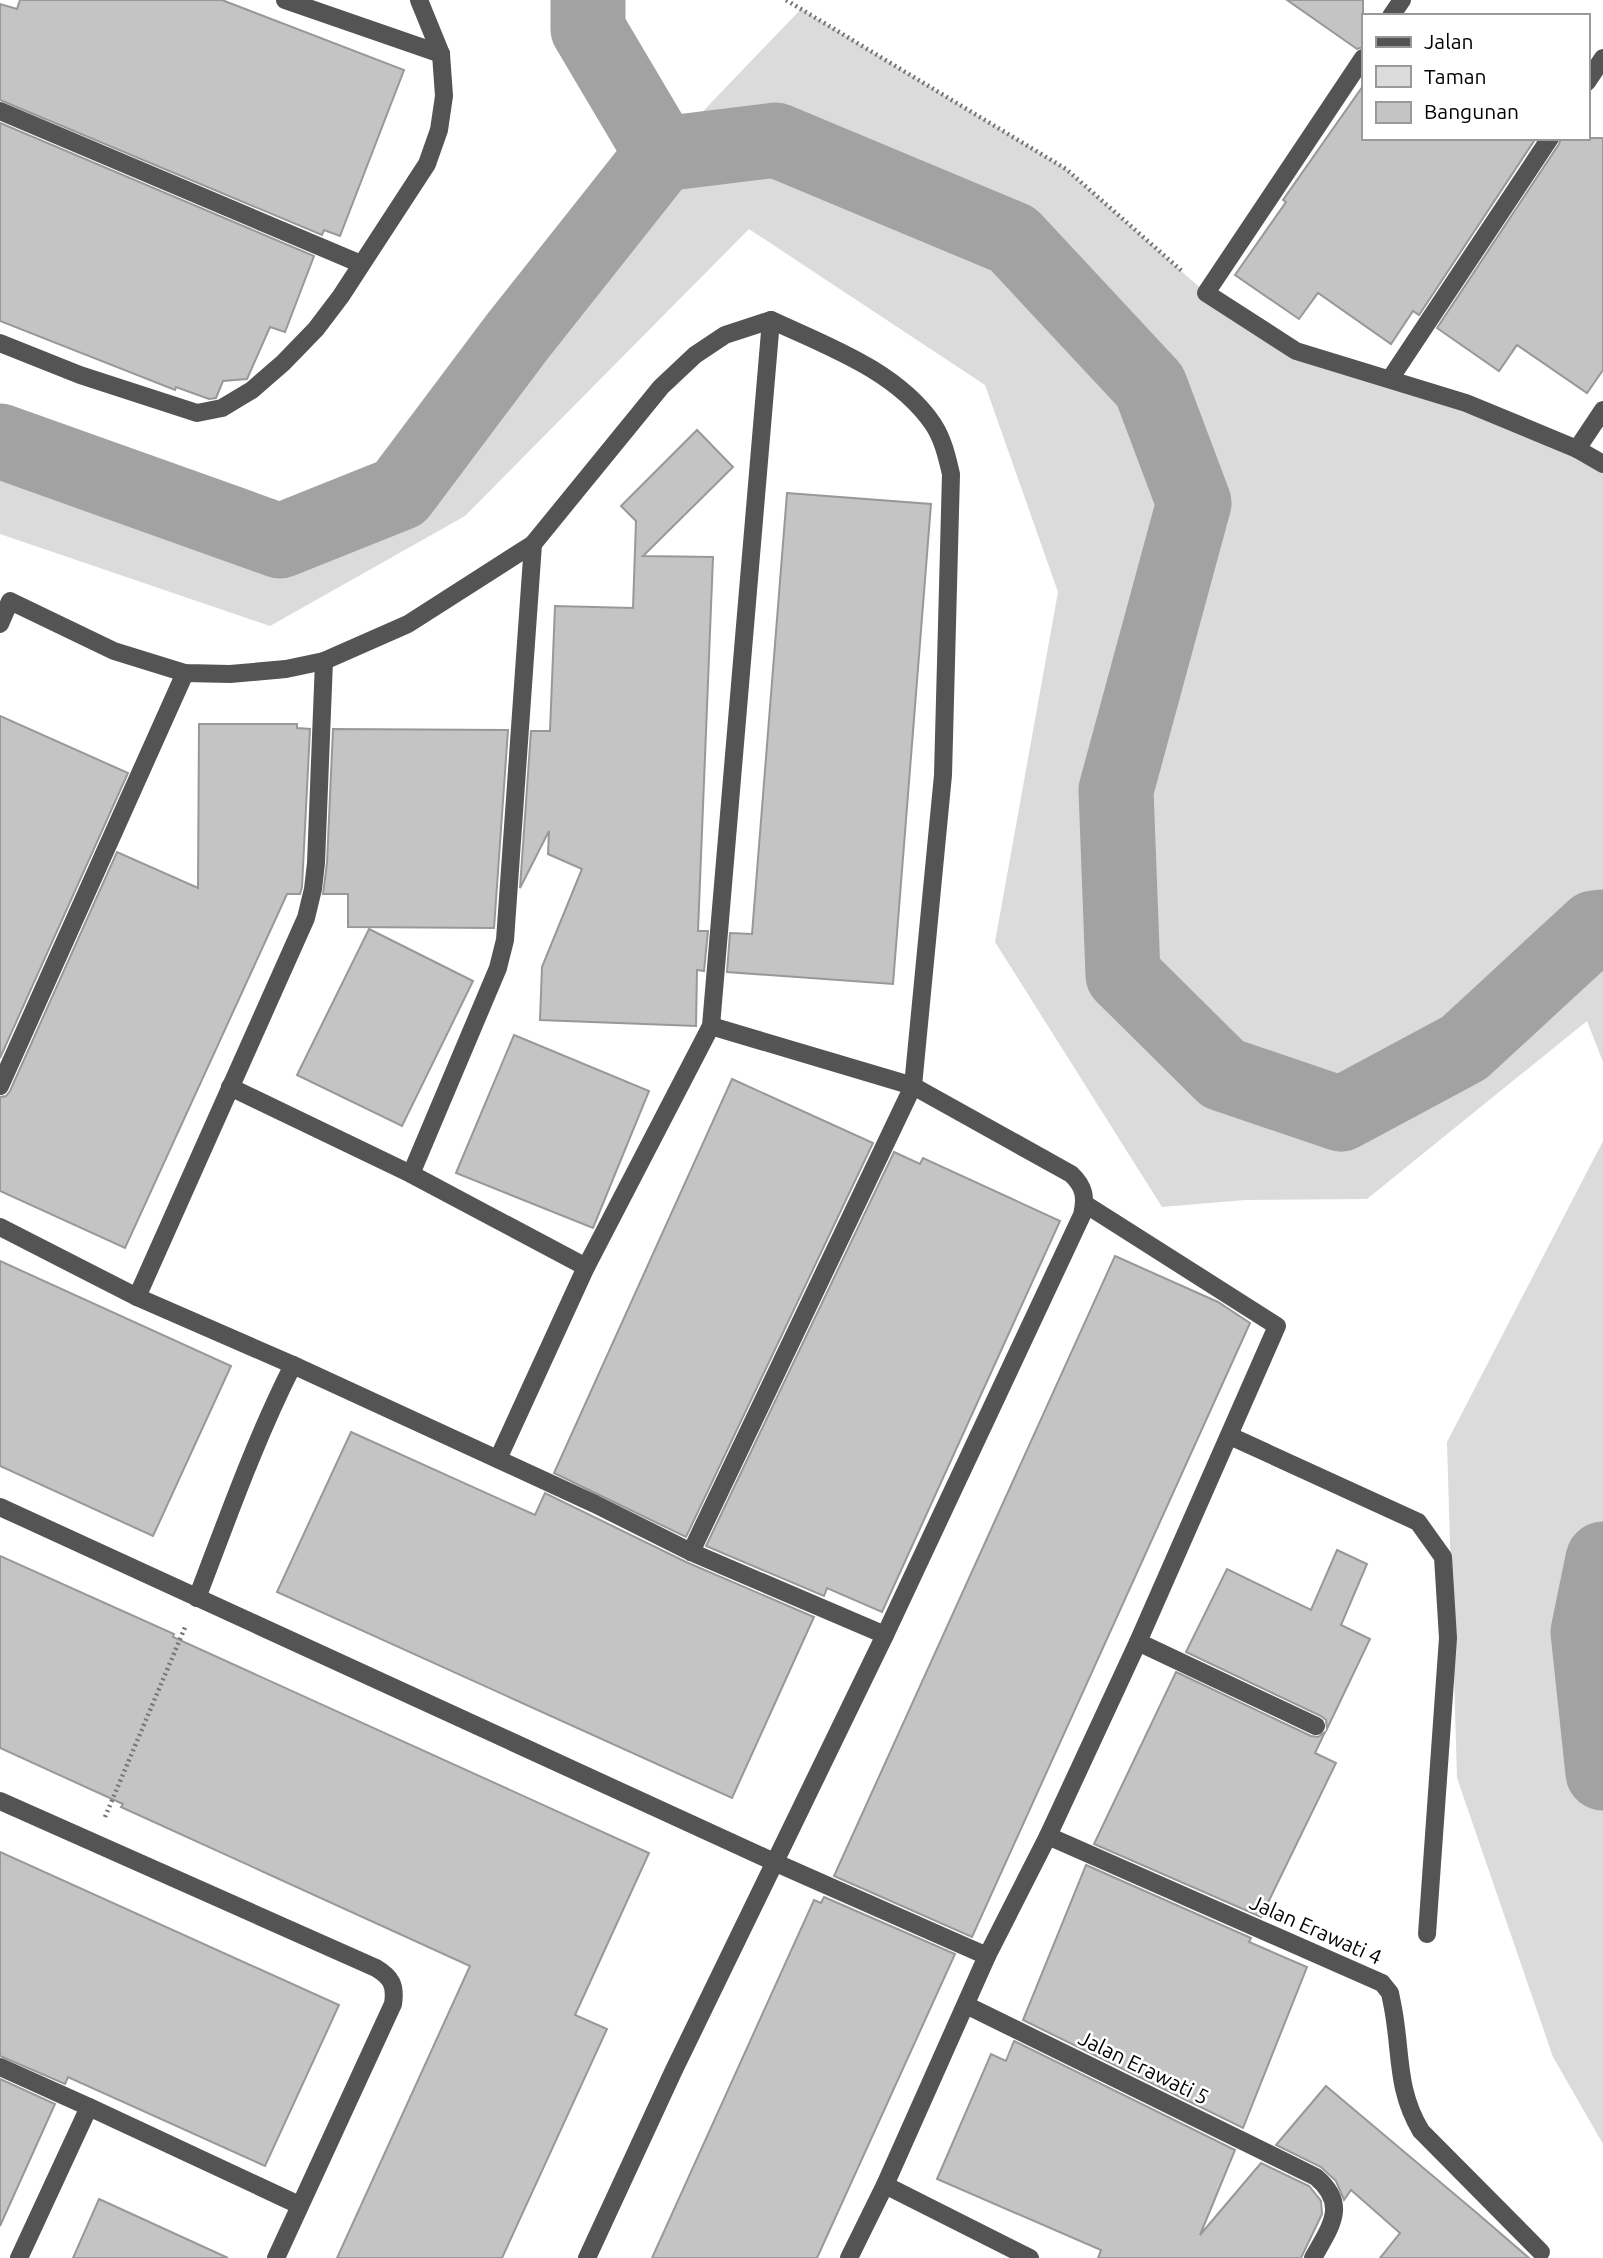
<svg xmlns="http://www.w3.org/2000/svg" width="1603" height="2258" viewBox="0 0 1603 2258" font-family="Ubuntu,sans-serif">
	<style>
		.green { fill: #dbdbdb }
		.lines { fill: none; stroke-linecap: round; stroke-linejoin: round }
		.river { stroke: #a2a2a2; stroke-width: 75 }
		.building { fill: #c4c4c4; stroke: #989898; stroke-width: 2 }
		.path { stroke: #767676; stroke-width: 4.5; stroke-dasharray: 2 3.5; stroke-linecap: butt }
		.minor { stroke: #545454; stroke-width: 18 }
		.labels { text-anchor: middle; dominant-baseline: central; stroke-width: 5; stroke-linejoin: round; paint-order: stroke }
		.street-label { font-size: 21px; fill: #000; stroke: #fff }
	</style>
	<rect width="100%" height="100%" fill="#fff"/>
	<!-- green -->
	<g class="green">
		<path d="M 801,9 L 1066,169 L 1206,293 L 1296,351 L 1390,379 L 1603,464 L 1603,1062 L 1587,1021 L 1367,1199 L 1245,1200 L 1162,1207 L 995,942 L 1058,592 L 985,385 L 749,229 L 465,516 L 270,626 L 0,534 L 0,441 L 280,541 L 400,493 L 509,328 L 662,154 Z"/>
		<path d="M 1603,1141 L 1603,2144 L 1553,2057 L 1457,1778 L 1447,1442 Z"/>
	</g>
	<g class="lines">
		<!-- river -->
		<g class="river">
			<path d="M 588,0 L 588,29 L 662,154 L 776,140 L 1013,239 L 1150,386 L 1194,503 L 1116,790 L 1123,975 L 1223,1074 L 1341,1114 L 1464,1048 L 1594,928 L 1603,927"/>
			<path d="M 0,441 L 280,541 L 400,493 L 517,337 L 662,154"/>
			<path d="M 1603,1559 L 1588,1632 L 1603,1773"/>
		</g>
	</g>
	<!-- building -->
	<g class="building">
		<path d="M 20,0 L 222,0 L 404,70 L 340,236 L 324,230 L 322,235 L 0,100 L 0,4 L 17,9 Z"/>
		<path d="M 1287,0 L 1363,0 L 1363,47 L 1357,49 Z"/>
		<path d="M 1363,86 L 1363,138 L 1536,138 L 1419,315 L 1413,311 L 1391,344 L 1318,293 L 1299,319 L 1235,275 L 1286,202 L 1283,200 Z"/>
		<path d="M 0,123 L 314,256 L 285,332 L 270,327 L 247,379 L 223,381 L 216,398 L 209,399 L 176,387 L 175,390 L 0,321 Z"/>
		<path d="M 1561,138 L 1603,138 L 1603,370 L 1587,393 L 1517,345 L 1499,371 L 1437,328 L 1559,144 Z"/>
		<path d="M 697,430 L 733,467 L 643,556 L 713,557 L 698,931 L 708,931 L 704,971 L 697,970 L 696,1026 L 540,1020 L 542,967 L 582,869 L 548,854 L 549,831 L 520,888 L 531,731 L 550,731 L 555,606 L 633,608 L 636,521 L 621,506 Z"/>
		<path d="M 787,493 L 931,504 L 893,984 L 727,972 L 730,933 L 752,934 Z"/>
		<path d="M 0,716 L 128,773 L 0,1058 Z"/>
		<path d="M 199,724 L 297,724 L 297,728 L 310,729 L 302,887 L 300,894 L 287,894 L 125,1248 L 0,1191 L 0,1097 L 6,1096 L 10,1091 L 117,852 L 198,888 Z"/>
		<path d="M 333,729 L 508,730 L 494,928 L 348,927 L 348,894 L 323,894 L 327,863 Z"/>
		<path d="M 369,929 L 473,981 L 402,1126 L 297,1075 Z"/>
		<path d="M 514,1035 L 649,1091 L 593,1228 L 456,1173 Z"/>
		<path d="M 732,1079 L 873,1143 L 686,1537 L 554,1473 Z"/>
		<path d="M 894,1152 L 920,1164 L 923,1158 L 1060,1221 L 882,1612 L 827,1588 L 824,1596 L 706,1546 Z"/>
		<path d="M 1115,1256 L 1218,1302 L 1250,1323 L 972,1937 L 834,1876 Z"/>
		<path d="M 0,1261 L 231,1366 L 153,1536 L 0,1466 Z"/>
		<path d="M 351,1432 L 535,1515 L 545,1493 L 686,1562 L 814,1617 L 732,1798 L 277,1592 Z"/>
		<path d="M 1337,1550 L 1367,1564 L 1341,1625 L 1370,1639 L 1327,1729 L 1326,1720 L 1321,1716 L 1186,1652 L 1227,1569 L 1311,1610 Z"/>
		<path d="M 0,1556 L 174,1634 L 173,1637 L 649,1853 L 575,2015 L 607,2029 L 502,2258 L 337,2258 L 470,1966 L 121,1807 L 123,1804 L 0,1748 Z"/>
		<path d="M 1176,1672 L 1311,1736 L 1318,1737 L 1325,1732 L 1315,1753 L 1336,1763 L 1261,1917 L 1094,1844 Z"/>
		<path d="M 0,1852 L 339,2005 L 265,2166 L 68,2077 L 65,2084 L 0,2056 Z"/>
		<path d="M 1086,1865 L 1251,1938 L 1249,1942 L 1307,1967 L 1243,2128 L 1023,2020 Z"/>
		<path d="M 824,1897 L 955,1954 L 817,2258 L 652,2258 L 814,1900 L 821,1903 Z"/>
		<path d="M 1014,2041 L 1235,2150 L 1200,2235 L 1261,2163 L 1309,2186 L 1321,2201 L 1322,2214 L 1301,2258 L 1098,2258 L 1101,2250 L 937,2179 L 991,2054 L 1006,2061 Z"/>
		<path d="M 0,2079 L 55,2104 L 0,2226 Z"/>
		<path d="M 1326,2086 L 1478,2214 L 1529,2258 L 1380,2258 L 1400,2233 L 1351,2190 L 1344,2200 L 1336,2181 L 1321,2167 L 1276,2145 Z"/>
		<path d="M 99,2199 L 228,2258 L 73,2258 Z"/>
	</g>
	<g class="lines">
		<!-- path -->
		<g class="path">
			<path d="M 786,0 L 1066,169 L 1183,272"/>
			<path d="M 105,1817 L 186,1625"/>
		</g>
		<!-- minor -->
		<g class="minor">
			<path d="M 285,0 L 441,54"/>
			<path d="M 1391,16 L 1402,0"/>
			<path d="M 1363,58 L 1206,293 L 1296,351 L 1466,403 L 1577,449 L 1603,464"/>
			<path d="M 1587,82 L 1603,58"/>
			<path d="M 0,111 L 361,264"/>
			<path d="M 0,343 L 80,375 L 197,413 L 222,408 L 252,390 L 283,363 L 316,329 L 341,296 L 427,164 L 439,130 L 444,96 L 441,54 L 419,0"/>
			<path d="M 1390,379 L 1550,138"/>
			<path d="M 1577,449 L 1603,410"/>
			<path d="M 0,624 L 10,601 L 114,651 L 185,673 L 230,674 L 286,669 L 324,661 L 408,624 L 533,544 L 661,387 L 695,355 L 725,335 L 771,320 C 827,346 897,371 933,424 C 943,439 947,457 951,474 L 943,775 L 913,1086 L 691,1552"/>
			<path d="M 0,1086 L 185,673"/>
			<path d="M 230,1087 L 411,1174 L 586,1267"/>
			<path d="M 411,1174 L 498,968 L 505,940 L 533,544"/>
			<path d="M 0,1227 L 137,1297 L 293,1365 C 255,1440 227,1520 197,1598"/>
			<path d="M 137,1297 L 306,918 L 313,889 L 316,863 L 324,661"/>
			<path d="M 293,1365 L 595,1504 L 691,1552 L 885,1635"/>
			<path d="M 1230,1436 L 1418,1522 L 1443,1557 L 1448,1638 L 1427,1934"/>
			<path d="M 498,1459 L 586,1267 L 711,1026 L 771,320"/>
			<path d="M 0,1507 L 774,1862 L 987,1956"/>
			<path d="M 1138,1642 L 1316,1726"/>
			<path d="M 0,1801 L 376,1968 C 391,1977 396,1985 393,2004 L 276,2258"/>
			<path d="M 1048,1836 L 1382,1983 L 1390,1993 L 1392,2003 C 1402,2050 1395,2088 1421,2131 L 1541,2252"/>
			<path d="M 966,2005 L 1316,2177 C 1349,2205 1330,2227 1313,2258"/>
			<path d="M 0,2067 L 89,2107 L 19,2258"/>
			<path d="M 89,2107 L 299,2205"/>
			<path d="M 885,2185 L 1030,2258"/>
			<path d="M 587,2258 L 673,2072 L 885,1635 L 1082,1215 C 1086,1198 1085,1187 1071,1174 L 913,1086 L 711,1026"/>
			<path d="M 849,2258 L 885,2185 L 987,1956 L 1048,1836 L 1138,1642 L 1277,1326 L 1085,1204"/>
		</g>
	</g>
	<g class="labels">
		<!-- street labels -->
		<g class="street-label">
			<text transform="translate(1316 1929) rotate(24)">Jalan Erawati 4</text>
			<text transform="translate(1144 2067) rotate(26)">Jalan Erawati 5</text>
		</g>
	</g>
	<!-- legend -->
	<rect x="1362" y="14" width="228" height="126" fill="#ffffff" stroke="#999999" stroke-width="2"/>
	<rect x="1376" y="37" width="35" height="10" fill="#545454" stroke="#999999" stroke-width="2"/>
	<text x="1424" y="49" font-size="21" fill="#000000">Jalan</text>
	<rect x="1376" y="66" width="35" height="21" fill="#dbdbdb" stroke="#999999" stroke-width="2"/>
	<text x="1424" y="84" font-size="21" fill="#000000">Taman</text>
	<rect x="1376" y="102" width="35" height="21" fill="#c4c4c4" stroke="#999999" stroke-width="2"/>
	<text x="1424" y="119" font-size="21" fill="#000000">Bangunan</text>
</svg>
